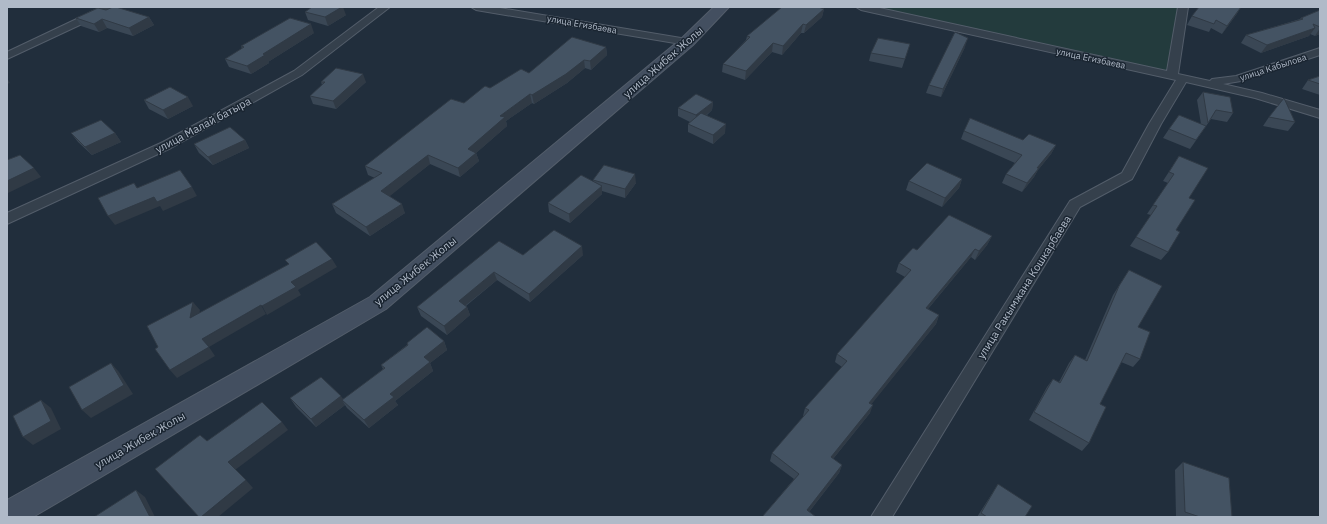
<svg xmlns="http://www.w3.org/2000/svg" width="1327" height="524" viewBox="0 0 1327 524" font-family="'IBM Plex Sans',sans-serif">
	<style>
		.green { fill: #233b3d }
		.lines { fill: none; stroke-linecap: round; stroke-linejoin: round }
		.street-casing { stroke: #535d6a; stroke-width: 2 }
		.secondary-casing { stroke: #535d6a; stroke-width: 2 }
		.street { fill: #35404c; fill-rule: evenodd }
		.secondary { fill: #434f60; fill-rule: evenodd }
		.wall { fill: #3a4755 }
		.shaded-wall { fill: #303a45 }
		.building { fill: #445363; stroke: #303a45 }
		.labels { text-anchor: middle; dominant-baseline: central; stroke-width: 3; stroke-linejoin: round; paint-order: stroke }
		.far-street-label { font-size: 9px; fill: #b0bac8; stroke: #1a2531 }
		.street-label { font-size: 11px; fill: #b0bac8; stroke: #1a2531 }
	</style>
	<rect width="100%" height="100%" fill="#212e3c"/>
	<!-- green -->
	<path class="green" d="M 868,7 L 1178,7 L 1167,74 Z"/>
	<g class="lines">
		<defs>
			<g id="street">
				<path d="M 102,7 L 115,7 L 114,9 L 7,59 L 7,52 Z"/>
				<path d="M 379,7 L 390,7 L 302,75 L 171,148 L 7,224 L 7,213 L 163,142 L 294,71 Z"/>
				<path d="M 471,7 L 494,7 L 687,39 L 692,42 L 687,45 L 476,10 Z"/>
				<path d="M 856,7 L 875,7 L 1167,71 L 1178,7 L 1188,7 L 1178,74 L 1210,81 L 1212,79 L 1236,76 L 1320,48 L 1320,55 L 1241,81 L 1223,84 L 1262,93 L 1320,110 L 1320,118 L 1255,98 L 1186,82 L 1161,124 L 1132,179 L 1080,207 L 892,517 L 871,517 L 1070,201 L 1122,173 L 1149,124 L 1176,80 L 861,10 Z"/>
			</g>
			<path id="secondary" d="M 714,7 L 729,7 L 693,45 L 386,309 L 33,517 L 7,517 L 7,500 L 370,297 L 681,39 Z"/>
		</defs>
		<!-- street casing -->
		<use href="#street" class="street-casing"/>
		<!-- secondary casing -->
		<use href="#secondary" class="secondary-casing"/>
		<!-- street -->
		<use href="#street" class="street"/>
		<!-- secondary -->
		<use href="#secondary" class="secondary"/>
	</g>
	<!-- wall -->
	<g class="wall">
		<path d="M 1241,7 L 1236,15 L 1222,34 L 1211,28 L 1209,32 L 1187,25 L 1192,16 Z"/>
		<path d="M 819,8 L 824,9 L 822,17 L 804,33 L 801,33 L 782,55 L 772,52 L 745,80 L 722,72 L 723,64 L 746,40 L 747,36 Z"/>
		<path d="M 106,10 L 149,17 L 154,25 L 133,36 L 107,28 L 99,32 L 81,26 L 76,18 Z"/>
		<path d="M 1320,10 L 1320,34 L 1315,36 L 1310,34 L 1309,36 L 1261,53 L 1241,43 L 1246,35 L 1300,19 L 1301,18 Z"/>
		<path d="M 305,12 L 346,15 L 328,26 L 308,20 Z"/>
		<path d="M 314,33 L 268,62 L 269,63 L 251,74 L 229,67 L 225,59 L 242,49 L 241,46 Z"/>
		<path d="M 910,44 L 902,68 L 869,61 L 871,53 Z"/>
		<path d="M 606,47 L 607,55 L 591,70 L 585,68 L 567,83 L 534,104 L 532,103 L 506,121 L 507,126 L 476,153 L 479,161 L 460,177 L 430,164 L 389,196 L 405,213 L 370,236 L 336,213 L 332,204 L 375,178 L 368,175 L 365,166 L 464,103 L 490,88 L 529,73 Z"/>
		<path d="M 965,47 L 941,97 L 926,93 L 929,85 Z"/>
		<path d="M 1320,76 L 1320,95 L 1302,89 L 1308,80 Z"/>
		<path d="M 321,82 L 366,82 L 336,109 L 313,104 L 310,96 L 322,85 Z"/>
		<path d="M 1203,92 L 1233,113 L 1227,122 L 1211,119 L 1190,149 L 1163,138 L 1169,129 L 1201,124 L 1197,100 Z"/>
		<path d="M 144,100 L 193,106 L 168,119 L 149,109 Z"/>
		<path d="M 713,102 L 712,110 L 706,116 L 725,133 L 713,144 L 688,132 L 688,124 L 690,122 L 678,116 L 678,108 Z"/>
		<path d="M 1269,117 L 1295,122 L 1288,131 L 1263,126 Z"/>
		<path d="M 964,131 L 1023,140 L 1056,145 L 1051,154 L 1038,170 L 1034,177 L 1022,192 L 1002,183 L 1006,174 L 1015,163 L 961,139 Z"/>
		<path d="M 71,133 L 115,133 L 121,142 L 92,155 L 78,142 Z"/>
		<path d="M 245,140 L 249,148 L 213,165 L 199,153 L 194,144 Z"/>
		<path d="M 1179,156 L 1189,198 L 1168,252 L 1161,260 L 1130,246 L 1151,215 L 1147,214 L 1168,183 L 1163,181 Z"/>
		<path d="M 962,179 L 959,188 L 942,207 L 906,190 L 909,181 Z"/>
		<path d="M 593,180 L 636,183 L 625,198 L 602,191 L 602,194 L 570,223 L 549,212 L 548,203 L 593,181 Z"/>
		<path d="M 992,236 L 987,245 L 975,260 L 971,257 L 928,309 L 939,315 L 936,324 L 871,404 L 870,413 L 833,459 L 842,465 L 839,473 L 809,512 L 762,517 L 794,479 L 770,461 L 772,453 L 804,416 L 803,416 L 805,408 L 842,367 L 835,362 L 837,354 L 905,277 L 896,272 L 899,263 L 917,250 Z"/>
		<path d="M 523,255 L 583,255 L 530,302 L 497,280 L 466,306 L 467,307 L 470,315 L 447,335 L 421,316 L 417,307 Z"/>
		<path d="M 1129,270 L 1138,327 L 1140,359 L 1133,367 L 1121,362 L 1100,404 L 1089,443 L 1082,451 L 1029,420 L 1047,387 L 1053,379 L 1059,382 L 1069,363 L 1075,355 L 1085,360 L 1113,295 Z"/>
		<path d="M 444,341 L 447,350 L 430,363 L 433,371 L 395,401 L 398,405 L 369,428 L 347,408 L 345,405 L 316,427 L 296,407 L 290,398 L 344,400 L 383,369 L 381,365 L 407,345 L 407,343 Z"/>
		<path d="M 1183,462 L 1232,517 L 1176,517 L 1175,470 Z"/>
		<path d="M 998,484 L 1025,517 L 977,517 L 993,492 Z"/>
	</g>
	<!-- shaded-wall -->
	<g class="shaded-wall">
		<path d="M 342,7 L 343,7 L 346,15 L 328,26 L 325,17 Z"/>
		<path d="M 1241,7 L 1236,15 L 1222,34 L 1227,26 Z"/>
		<path d="M 824,9 L 822,17 L 804,33 L 806,25 Z"/>
		<path d="M 149,17 L 154,25 L 133,36 L 129,28 Z"/>
		<path d="M 102,19 L 107,28 L 99,32 L 94,24 Z"/>
		<path d="M 311,24 L 314,33 L 268,62 L 269,63 L 251,74 L 247,66 L 263,54 Z"/>
		<path d="M 803,24 L 801,33 L 782,55 L 783,46 Z"/>
		<path d="M 1315,28 L 1309,36 L 1261,53 L 1267,45 Z"/>
		<path d="M 1320,28 L 1320,34 L 1315,36 Z"/>
		<path d="M 968,38 L 965,47 L 941,97 L 943,89 Z"/>
		<path d="M 773,43 L 772,52 L 745,80 L 746,71 Z"/>
		<path d="M 606,47 L 607,55 L 591,70 L 590,61 Z"/>
		<path d="M 584,60 L 585,68 L 567,83 L 534,104 L 532,95 Z"/>
		<path d="M 363,74 L 366,82 L 336,109 L 333,101 Z"/>
		<path d="M 7,78 L 10,83 L 7,84 Z"/>
		<path d="M 530,94 L 532,103 L 506,121 L 507,126 L 475,154 L 476,153 L 479,161 L 460,177 L 458,168 L 468,149 L 500,116 Z"/>
		<path d="M 188,97 L 193,106 L 168,119 L 163,110 Z"/>
		<path d="M 713,102 L 712,110 L 695,124 L 696,115 Z"/>
		<path d="M 726,124 L 725,133 L 713,144 L 713,135 Z"/>
		<path d="M 115,133 L 121,142 L 92,155 L 85,147 Z"/>
		<path d="M 245,140 L 249,148 L 213,165 L 208,157 Z"/>
		<path d="M 1056,145 L 1051,154 L 1038,170 L 1034,177 L 1022,192 L 1027,183 L 1037,168 Z"/>
		<path d="M 428,155 L 430,164 L 385,200 L 381,191 Z"/>
		<path d="M 34,168 L 41,177 L 8,193 L 7,191 L 7,181 Z"/>
		<path d="M 635,174 L 636,183 L 625,198 L 625,189 Z"/>
		<path d="M 962,179 L 959,188 L 942,207 L 945,198 Z"/>
		<path d="M 602,186 L 602,194 L 570,223 L 569,214 Z"/>
		<path d="M 192,187 L 197,196 L 163,211 L 160,206 L 115,225 L 108,216 L 154,197 Z"/>
		<path d="M 402,204 L 405,213 L 370,236 L 366,227 Z"/>
		<path d="M 992,236 L 987,245 L 975,260 L 979,251 Z"/>
		<path d="M 582,246 L 583,255 L 530,302 L 529,294 Z"/>
		<path d="M 975,249 L 971,257 L 922,316 L 926,308 Z"/>
		<path d="M 332,259 L 337,267 L 298,290 L 301,295 L 267,315 L 262,306 L 291,282 Z"/>
		<path d="M 494,272 L 497,280 L 461,309 L 459,301 Z"/>
		<path d="M 193,302 L 200,310 L 196,326 L 190,318 Z"/>
		<path d="M 261,305 L 266,314 L 209,347 L 202,339 Z"/>
		<path d="M 467,307 L 470,315 L 447,335 L 444,326 Z"/>
		<path d="M 939,315 L 936,324 L 866,411 L 869,403 Z"/>
		<path d="M 444,341 L 447,350 L 430,363 L 433,371 L 395,401 L 398,405 L 369,428 L 364,420 L 390,394 L 424,357 Z"/>
		<path d="M 209,347 L 215,356 L 177,378 L 170,370 Z"/>
		<path d="M 111,363 L 119,372 L 133,394 L 91,418 L 82,410 Z"/>
		<path d="M 341,396 L 346,403 L 342,400 L 345,405 L 316,427 L 311,419 Z"/>
		<path d="M 41,400 L 51,408 L 61,429 L 33,445 L 23,437 Z"/>
		<path d="M 873,405 L 870,413 L 828,465 L 831,457 Z"/>
		<path d="M 282,422 L 288,430 L 235,470 L 228,462 Z"/>
		<path d="M 842,465 L 839,473 L 805,517 L 807,510 Z"/>
		<path d="M 246,480 L 253,488 L 218,517 L 201,517 Z"/>
		<path d="M 136,490 L 145,497 L 155,517 L 150,517 Z"/>
	</g>
	<!-- building -->
	<g class="building">
		<path d="M 113,7 L 116,7 L 149,17 L 129,28 L 102,19 L 94,24 L 76,18 L 98,8 L 106,10 Z"/>
		<path d="M 312,7 L 342,7 L 325,17 L 305,12 Z"/>
		<path d="M 782,7 L 818,7 L 824,9 L 806,25 L 803,24 L 783,46 L 773,43 L 746,71 L 723,64 L 750,37 L 747,36 Z"/>
		<path d="M 1199,7 L 1241,7 L 1227,26 L 1216,20 L 1214,24 L 1192,16 Z"/>
		<path d="M 1320,10 L 1320,27 L 1313,24 L 1315,28 L 1267,45 L 1246,35 L 1303,19 L 1301,18 Z"/>
		<path d="M 290,18 L 311,24 L 263,54 L 265,55 L 247,66 L 225,59 L 244,47 L 241,46 Z"/>
		<path d="M 955,32 L 968,38 L 943,89 L 929,85 Z"/>
		<path d="M 572,37 L 606,47 L 590,61 L 584,60 L 566,74 L 532,95 L 530,94 L 500,116 L 505,117 L 468,149 L 476,153 L 458,168 L 428,155 L 381,191 L 402,204 L 366,227 L 332,204 L 382,173 L 365,166 L 451,99 L 464,103 L 485,86 L 490,88 L 521,69 L 529,73 Z"/>
		<path d="M 878,38 L 910,44 L 905,59 L 871,53 Z"/>
		<path d="M 336,68 L 363,74 L 333,101 L 310,96 L 325,82 L 321,82 Z"/>
		<path d="M 1320,76 L 1320,84 L 1308,80 Z"/>
		<path d="M 170,87 L 188,97 L 163,110 L 144,100 Z"/>
		<path d="M 1203,92 L 1230,97 L 1233,113 L 1216,110 L 1208,123 Z"/>
		<path d="M 696,94 L 713,102 L 696,115 L 678,108 Z"/>
		<path d="M 1284,98 L 1295,122 L 1269,117 Z"/>
		<path d="M 701,113 L 726,124 L 713,135 L 688,124 Z"/>
		<path d="M 1179,115 L 1206,126 L 1196,140 L 1169,129 Z"/>
		<path d="M 970,118 L 1023,140 L 1029,134 L 1056,145 L 1037,168 L 1039,168 L 1027,183 L 1006,174 L 1022,155 L 964,131 Z"/>
		<path d="M 101,120 L 115,133 L 85,147 L 71,133 Z"/>
		<path d="M 230,127 L 245,140 L 208,157 L 194,144 Z"/>
		<path d="M 20,155 L 34,168 L 7,181 L 7,160 Z"/>
		<path d="M 1179,156 L 1208,168 L 1189,198 L 1195,200 L 1176,230 L 1180,232 L 1168,252 L 1136,237 L 1157,206 L 1153,205 L 1174,174 L 1169,172 Z"/>
		<path d="M 927,163 L 962,179 L 945,198 L 909,181 Z"/>
		<path d="M 604,165 L 635,174 L 625,189 L 593,180 Z"/>
		<path d="M 180,170 L 192,187 L 157,202 L 154,197 L 108,216 L 98,198 L 134,183 L 137,188 Z"/>
		<path d="M 581,175 L 602,186 L 569,214 L 548,203 Z"/>
		<path d="M 949,215 L 992,236 L 979,251 L 975,249 L 926,308 L 939,315 L 869,403 L 873,405 L 831,457 L 842,465 L 807,510 L 816,517 L 762,517 L 799,474 L 772,453 L 809,410 L 805,408 L 847,361 L 837,354 L 911,270 L 899,263 L 913,248 L 917,250 Z"/>
		<path d="M 554,230 L 582,246 L 529,294 L 494,272 L 459,301 L 467,307 L 444,326 L 417,307 L 499,241 L 523,255 Z"/>
		<path d="M 316,242 L 332,259 L 291,282 L 296,287 L 262,306 L 261,305 L 202,339 L 209,347 L 170,370 L 155,349 L 158,347 L 147,326 L 193,302 L 190,318 L 289,264 L 285,260 Z"/>
		<path d="M 1129,270 L 1162,286 L 1138,327 L 1150,332 L 1140,359 L 1126,353 L 1100,404 L 1106,407 L 1089,443 L 1034,412 L 1053,379 L 1060,383 L 1075,355 L 1087,361 L 1119,286 Z"/>
		<path d="M 427,327 L 444,341 L 424,357 L 430,362 L 390,394 L 394,397 L 364,420 L 342,400 L 385,368 L 381,365 L 408,345 L 407,343 Z"/>
		<path d="M 111,363 L 124,385 L 82,410 L 69,387 Z"/>
		<path d="M 321,377 L 341,396 L 311,419 L 290,398 Z"/>
		<path d="M 41,400 L 51,421 L 23,437 L 13,416 Z"/>
		<path d="M 262,402 L 282,422 L 228,462 L 246,480 L 201,517 L 199,517 L 155,469 L 200,435 L 207,441 Z"/>
		<path d="M 1183,462 L 1229,478 L 1232,517 L 1200,517 L 1185,512 Z"/>
		<path d="M 998,484 L 1032,506 L 1025,517 L 987,517 L 981,513 Z"/>
		<path d="M 136,490 L 150,517 L 94,517 Z"/>
	</g>
	<g class="labels">
		<!-- far-street labels -->
		<g class="far-street-label">
			<text transform="translate(582 24) rotate(10)">улица Егизбаева</text>
			<text transform="translate(1091 58) rotate(12)">улица Егизбаева</text>
			<text transform="translate(1273 67) rotate(-18)">улица Кабылова</text>
		</g>
		<!-- street labels -->
		<g class="street-label">
			<text transform="translate(663 62) rotate(-41)">улица Жибек Жолы</text>
			<text transform="translate(203 125) rotate(-28)">улица Малай батыра</text>
			<text transform="translate(415 271) rotate(-39)">улица Жибек Жолы</text>
			<text transform="translate(1024 287) rotate(-58)">улица Ракымжана Кошкарбаева</text>
			<text transform="translate(140 440) rotate(-30)">улица Жибек Жолы</text>
		</g>
	</g>
	<!-- border -->
	<rect width="1327" height="524" fill="none" stroke="#b0bac8" stroke-width="16"/>
</svg>
